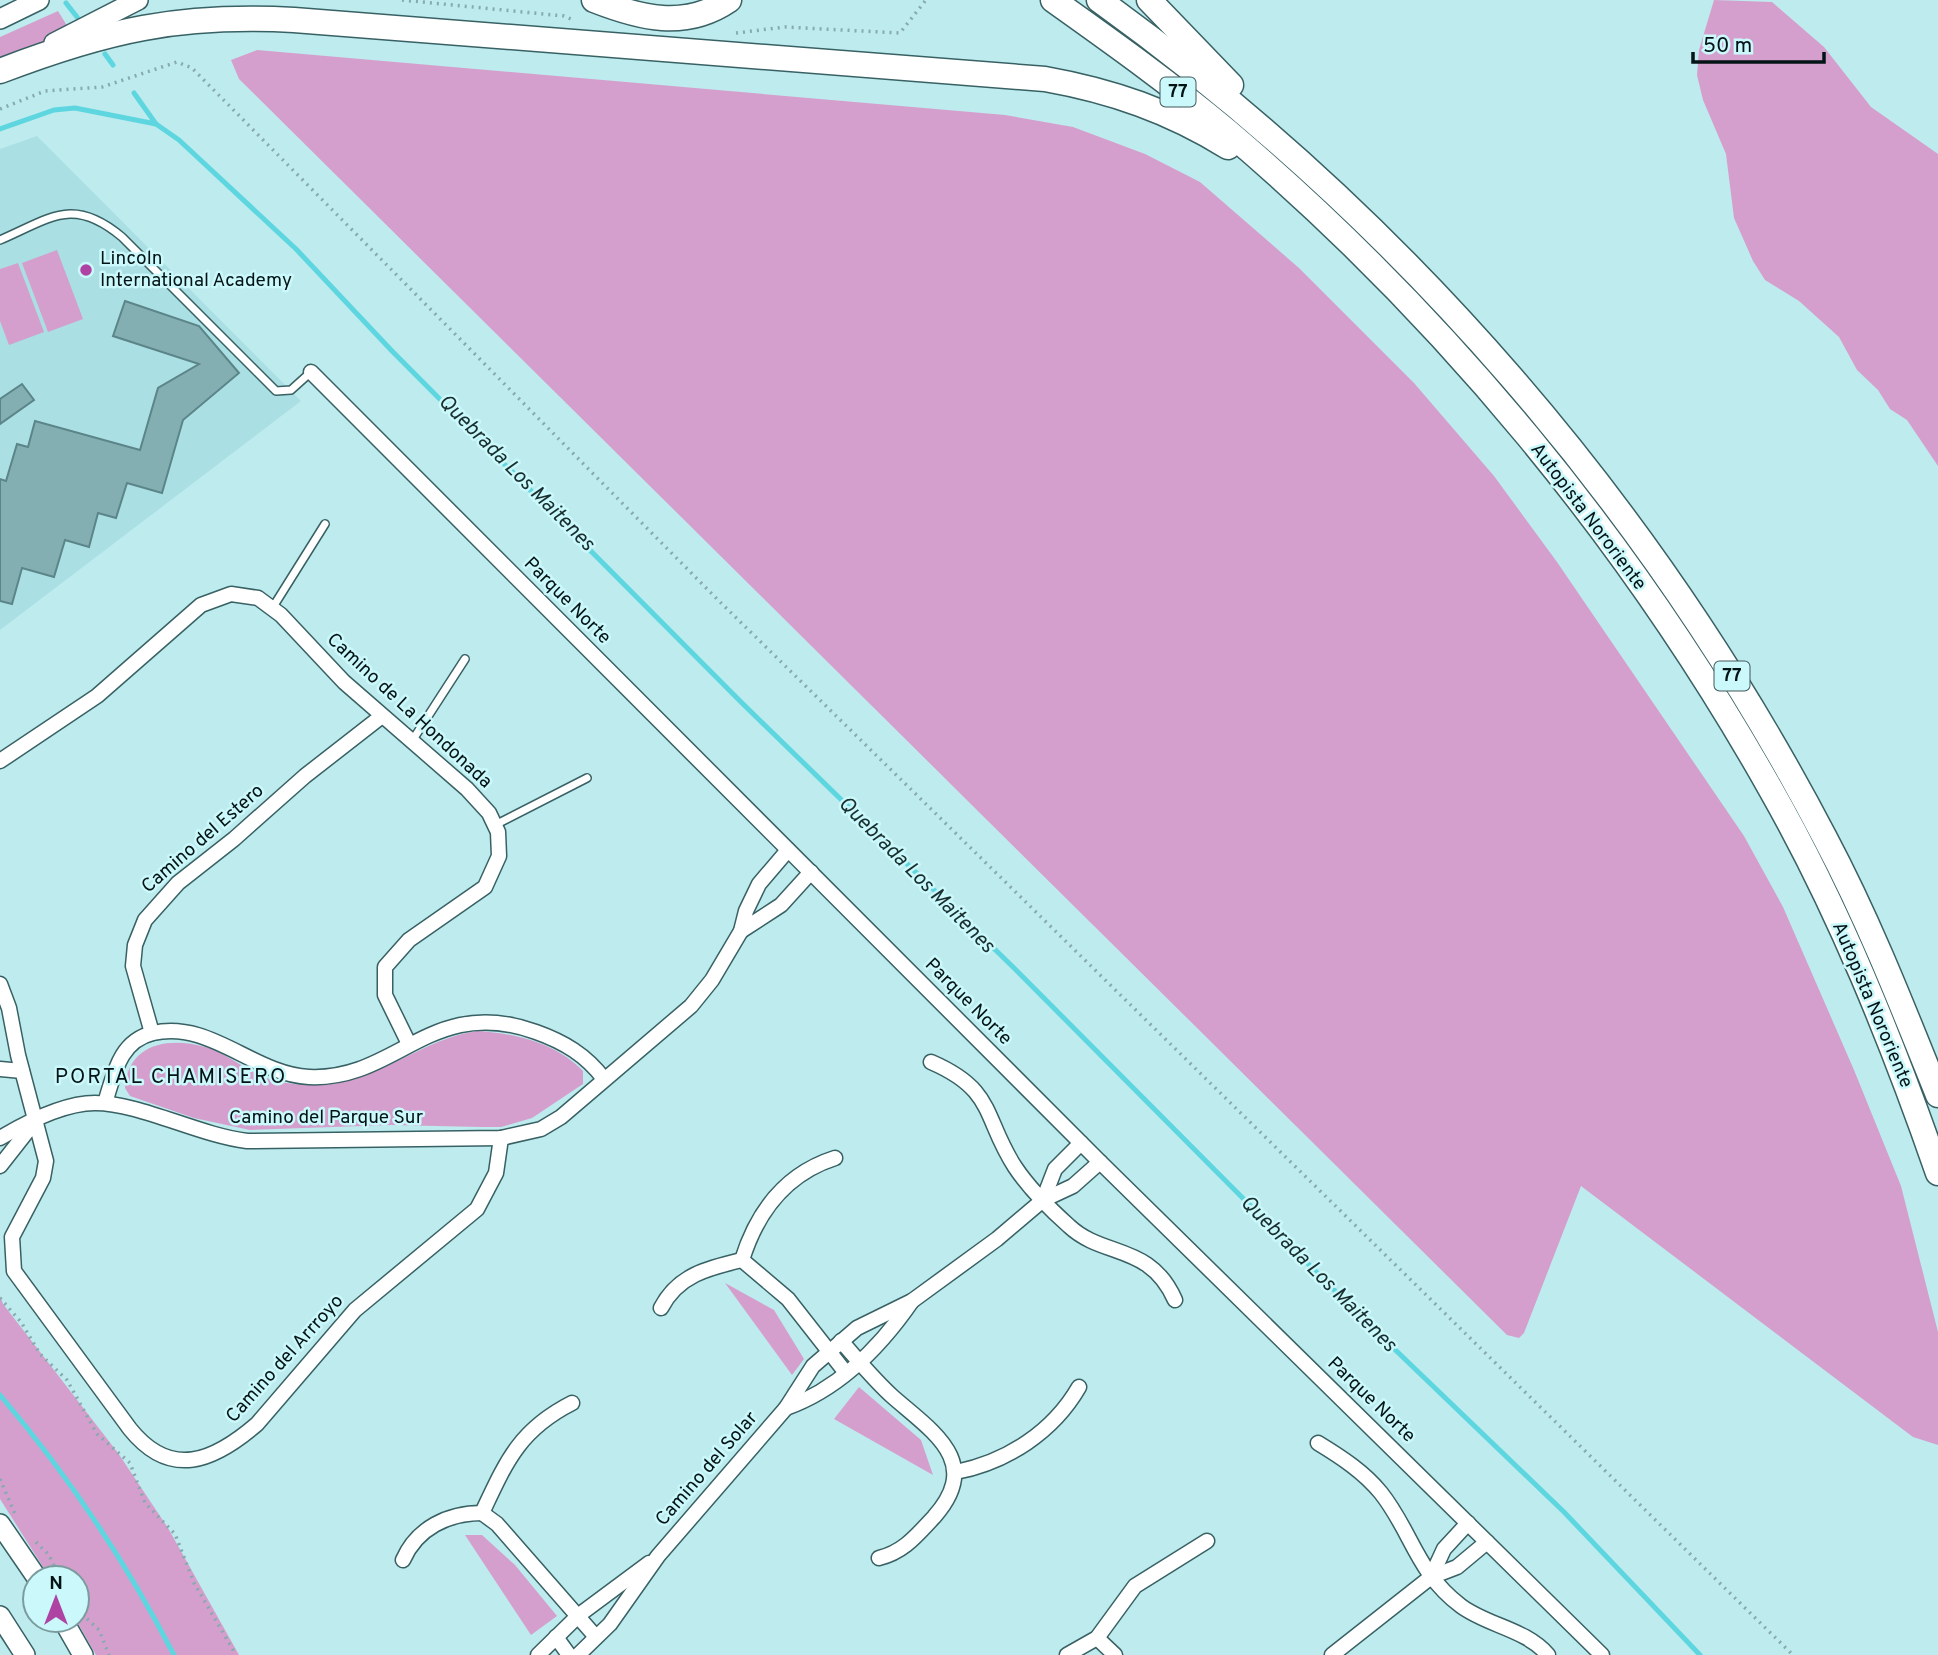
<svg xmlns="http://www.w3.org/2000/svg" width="1938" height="1655" viewBox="0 0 1938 1655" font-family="Overpass,sans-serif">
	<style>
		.built { fill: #aadfe3 }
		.green { fill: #d59fcd }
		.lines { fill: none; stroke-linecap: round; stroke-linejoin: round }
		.stream { stroke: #5ed6df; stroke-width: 5 }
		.building { fill: #84afb2; stroke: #5b8588; stroke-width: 2 }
		.lane-casing { stroke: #386164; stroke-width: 10 }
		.street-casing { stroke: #386164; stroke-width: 17 }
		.secondary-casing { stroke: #386164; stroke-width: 22 }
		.highway-casing { stroke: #386164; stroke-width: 27 }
		.path { stroke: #86aaad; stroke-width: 3.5; stroke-dasharray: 2 5; stroke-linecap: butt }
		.lane { stroke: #fff; stroke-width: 7 }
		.street { stroke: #fff; stroke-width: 14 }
		.secondary { stroke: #fff; stroke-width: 19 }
		.highway { stroke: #fff; stroke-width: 24 }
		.poi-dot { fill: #ae43a4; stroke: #cbf8fb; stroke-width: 2.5 }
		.labels { text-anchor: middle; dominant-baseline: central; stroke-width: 5; stroke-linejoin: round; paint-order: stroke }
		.shield { fill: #cbf8fb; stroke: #40585a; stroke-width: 2 }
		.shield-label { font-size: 18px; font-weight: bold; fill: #041315 }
		.poi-label { font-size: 19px; fill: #041315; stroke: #cbf8fb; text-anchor: start }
		.street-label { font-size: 19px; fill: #041315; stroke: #cbf8fb }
		.water-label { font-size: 21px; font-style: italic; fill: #182e2f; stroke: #cbf8fb }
		.neighbourhood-label { font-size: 21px; letter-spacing: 2px; fill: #041315; stroke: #cbf8fb }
	</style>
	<rect width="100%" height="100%" fill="#beebee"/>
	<!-- built -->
	<path class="built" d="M 37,136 L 301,401 L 0,630 L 0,149 Z"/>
	<!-- green -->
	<g class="green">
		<path d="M 1714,0 L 1772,2 L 1824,47 L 1871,107 L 1938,154 L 1938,466 L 1907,420 L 1890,409 L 1878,390 L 1857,370 L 1839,337 L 1799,301 L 1765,280 L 1753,261 L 1734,218 L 1726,154 L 1703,100 L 1697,75 L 1699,50 Z"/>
		<path d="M 58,11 L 69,29 L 0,65 L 0,37 Z"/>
		<path d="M 257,50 L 1005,115 L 1073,127 L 1145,154 L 1200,182 L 1299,268 L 1414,383 L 1494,476 L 1557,562 L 1744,836 L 1783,907 L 1854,1070 L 1901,1186 L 1938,1332 L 1938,1445 L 1913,1437 L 1581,1186 L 1524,1333 L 1519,1338 L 1507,1335 L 239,79 L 231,60 Z"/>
		<path d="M 57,250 L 83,319 L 48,332 L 22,263 Z"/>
		<path d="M 18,263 L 44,332 L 9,345 L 0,321 L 0,269 Z"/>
		<path d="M 477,1031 C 515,1033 556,1043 583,1071 L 583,1084 L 532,1118 L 501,1127 L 481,1127 L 391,1125 L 250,1130 L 194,1118 L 130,1096 L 125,1088 C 128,1043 169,1037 205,1047 C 227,1053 247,1072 272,1080 C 290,1085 313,1086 331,1084 C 385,1077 425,1038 477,1031 Z"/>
		<path d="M 725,1283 L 774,1310 L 804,1359 L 792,1375 Z"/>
		<path d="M 0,1296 L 3,1304 L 118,1453 L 168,1528 L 239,1655 L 96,1655 L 76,1620 L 77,1578 L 50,1578 L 0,1499 Z"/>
		<path d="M 859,1387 L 921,1440 L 933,1475 L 834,1419 Z"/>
		<path d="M 465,1535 L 482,1535 L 515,1565 L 557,1616 L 531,1635 Z"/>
	</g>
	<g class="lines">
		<!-- stream -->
		<g class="stream">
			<path d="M 66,3 L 77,17"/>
			<path d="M 105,54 L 113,65"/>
			<path d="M 134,93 L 156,124 L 179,140 L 296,249 L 392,351 L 741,702 L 1014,968 L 1359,1315 L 1564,1512 L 1700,1655"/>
			<path d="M 0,129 L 54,110 L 75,108 L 156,124"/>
			<path d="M 0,1395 C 68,1475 126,1562 174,1655"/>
		</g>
	</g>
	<!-- building -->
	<g class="building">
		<path d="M 125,301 L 199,326 L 239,373 L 183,420 L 162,493 L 127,483 L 116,518 L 98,513 L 89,547 L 65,540 L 54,577 L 22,568 L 12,604 L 0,601 L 0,479 L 6,481 L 17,444 L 28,447 L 35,421 L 140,450 L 158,388 L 199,364 L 113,336 Z"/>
		<path d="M 22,384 L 34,400 L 0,424 L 0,399 Z"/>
	</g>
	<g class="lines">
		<defs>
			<g id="lane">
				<path d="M 0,240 C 51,218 73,196 122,237 L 276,391 L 291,390 L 311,372"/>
				<path d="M 273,607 L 325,524"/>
				<path d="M 412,741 L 465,659"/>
				<path d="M 495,825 L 587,778"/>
			</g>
			<g id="street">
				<path d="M 311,372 L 1100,1162 L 1602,1655"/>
				<path d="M 0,761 L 97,696 L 201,605 L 231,594 L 258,598 L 281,615 L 344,682 L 467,789 L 489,813 L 498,832 L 499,856 L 485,887 L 409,940 L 385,967 L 385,995 L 409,1044"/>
				<path d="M 741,931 L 781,905 L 811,872"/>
				<path d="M 0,984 L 9,1008 L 18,1055 L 46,1161 L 43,1178 L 12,1237 L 14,1271 L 130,1429 C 171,1480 214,1461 257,1424 L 355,1310 L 477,1209 L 496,1173 L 501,1138"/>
				<path d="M 152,1033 L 133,966 L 135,945 L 145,920 L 178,883 L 234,839 L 305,776 L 382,716"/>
				<path d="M 931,1062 C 996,1090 983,1118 1015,1167 C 1029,1188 1050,1209 1069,1226 C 1103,1258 1150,1243 1175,1300"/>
				<path d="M 0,1069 L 22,1071"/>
				<path d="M 105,1103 C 114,1075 119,1041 153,1033 C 210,1020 253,1074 309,1077 C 397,1081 431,994 536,1032 C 564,1042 586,1055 604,1079"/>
				<path d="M 0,1138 C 27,1122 64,1103 95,1103 C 140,1103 198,1135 247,1141 L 501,1138 L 541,1129 L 561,1117 L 691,1006 L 712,980 L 741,931 L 746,911 L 759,884 L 788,850"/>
				<path d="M 0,1166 L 33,1124"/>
				<path d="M 1043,1200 L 1055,1169 L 1081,1143"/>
				<path d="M 742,1260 C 757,1212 785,1174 835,1158"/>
				<path d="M 661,1308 C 678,1275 708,1268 742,1260 L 788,1299 L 846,1373"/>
				<path d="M 841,1341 C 858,1360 874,1380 893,1397 C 933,1432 983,1462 934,1517 C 917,1535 904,1552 879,1558"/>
				<path d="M 786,1408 C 839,1389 881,1346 912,1301"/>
				<path d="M 1318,1443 C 1341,1457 1364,1472 1381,1493 C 1412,1532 1416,1572 1461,1606 C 1488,1626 1526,1629 1548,1655"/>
				<path d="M 956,1472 C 1007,1462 1053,1432 1079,1387"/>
				<path d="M 482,1513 L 497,1524 L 596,1637"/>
				<path d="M 403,1560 C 417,1528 448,1513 482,1513 C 506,1462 519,1430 572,1403"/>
				<path d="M 1431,1577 L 1444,1549 L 1468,1523"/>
				<path d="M 556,1637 L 569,1655"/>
				<path d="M 1097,1638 L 1115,1655"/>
				<path d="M 538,1655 L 579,1615 L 649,1563"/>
				<path d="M 578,1655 L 610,1624 L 658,1556 L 786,1408 L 813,1366 L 857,1328 L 912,1301 L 997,1239 L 1043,1200 L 1073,1186 L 1100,1162"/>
				<path d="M 1067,1655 L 1097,1638 L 1135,1586 L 1207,1541"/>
				<path d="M 1332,1655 L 1431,1577 L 1457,1567 L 1487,1542"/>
			</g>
			<g id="secondary">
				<path d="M 0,19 L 39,0"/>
				<path d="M 54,43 L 138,0"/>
				<path d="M 0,1524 L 37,1578"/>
				<path d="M 0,1616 L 25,1655"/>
				<path d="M 63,1620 L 83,1655"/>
			</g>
			<g id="highway">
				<path d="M 594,0 C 640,18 685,30 729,0"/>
				<path d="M 1053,0 C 1112,42 1171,84 1227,131 C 1444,315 1630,540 1770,788 C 1839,909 1892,1041 1938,1173"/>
				<path d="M 1099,0 C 1402,218 1652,507 1825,838 C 1869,921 1903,1008 1938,1095"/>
				<path d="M 1149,0 L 1231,85"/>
				<path d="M 0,71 C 107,30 179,14 294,20 L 1045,79 C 1112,91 1170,111 1228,147"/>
			</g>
		</defs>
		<!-- lane casing -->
		<use href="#lane" class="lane-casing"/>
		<!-- street casing -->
		<use href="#street" class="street-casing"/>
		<!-- secondary casing -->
		<use href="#secondary" class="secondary-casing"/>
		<!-- highway casing -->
		<use href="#highway" class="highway-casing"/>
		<!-- path -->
		<g class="path">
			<path d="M 402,0 L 564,16 L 573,20"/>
			<path d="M 736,33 L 785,27 L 900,33 L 926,0"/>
			<path d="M 0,109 L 45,91 L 102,87 L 177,62 L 192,68 L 718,600 L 1793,1655"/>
			<path d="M 0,1298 L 21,1322 L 40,1354 L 67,1380 L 97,1434 L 130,1463 L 145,1503 L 175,1534 L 194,1583 L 236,1655"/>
			<path d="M 0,1479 L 15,1514"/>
			<path d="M 36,1542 L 49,1555 L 60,1578"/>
			<path d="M 82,1614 L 99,1630 L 109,1655"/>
		</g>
		<!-- lane -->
		<use href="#lane" class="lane"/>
		<!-- street -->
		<use href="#street" class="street"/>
		<!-- secondary -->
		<use href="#secondary" class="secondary"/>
		<!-- highway -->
		<use href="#highway" class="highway"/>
	</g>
	<!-- markers -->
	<circle class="poi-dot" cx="86" cy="270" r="7"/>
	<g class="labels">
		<!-- shield labels -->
		<g class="shield">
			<rect x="1160.5" y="77.5" width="35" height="29" rx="5"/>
			<rect x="1714.5" y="661.5" width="35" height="29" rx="5"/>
		</g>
		<g class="shield-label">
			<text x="1178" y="92">77</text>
			<text x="1732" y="676">77</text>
		</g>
		<!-- poi labels -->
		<g class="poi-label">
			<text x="100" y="259">Lincoln<tspan x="100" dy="22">International Academy</tspan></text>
		</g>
		<!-- street labels -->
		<g class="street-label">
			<text transform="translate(1588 517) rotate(53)">Autopista Nororiente</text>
			<text transform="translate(567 601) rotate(45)">Parque Norte</text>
			<text transform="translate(409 711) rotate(43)">Camino de La Hondonada</text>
			<text transform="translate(203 839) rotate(-41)">Camino del Estero</text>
			<text transform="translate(968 1002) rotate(45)">Parque Norte</text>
			<text transform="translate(1872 1005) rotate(67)">Autopista Nororiente</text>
			<text x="326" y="1118">Camino del Parque Sur</text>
			<text transform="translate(285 1359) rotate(-48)">Camino del Arrroyo</text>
			<text transform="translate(1371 1400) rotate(44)">Parque Norte</text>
			<text transform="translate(707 1469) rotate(-49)">Camino del Solar</text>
		</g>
		<!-- water labels -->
		<g class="water-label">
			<text transform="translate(516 473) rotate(45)">Quebrada Los Maitenes</text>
			<text transform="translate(916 875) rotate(45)">Quebrada Los Maitenes</text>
			<text transform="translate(1318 1274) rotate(45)">Quebrada Los Maitenes</text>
		</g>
		<!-- neighbourhood labels -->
		<g class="neighbourhood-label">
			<text x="171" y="1077">PORTAL CHAMISERO</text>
		</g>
	</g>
	<!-- north arrow -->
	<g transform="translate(56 1599)"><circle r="33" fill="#cbf8fb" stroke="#7b9c9f" stroke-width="2"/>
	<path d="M0-5L12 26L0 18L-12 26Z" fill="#ae43a4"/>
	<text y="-10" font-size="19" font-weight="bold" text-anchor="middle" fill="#041315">N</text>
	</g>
	<!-- scale -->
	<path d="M1693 52v10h131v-10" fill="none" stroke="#041315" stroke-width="3.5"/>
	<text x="1703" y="52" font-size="21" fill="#041315" stroke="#cbf8fb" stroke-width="5" paint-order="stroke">50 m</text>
</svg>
